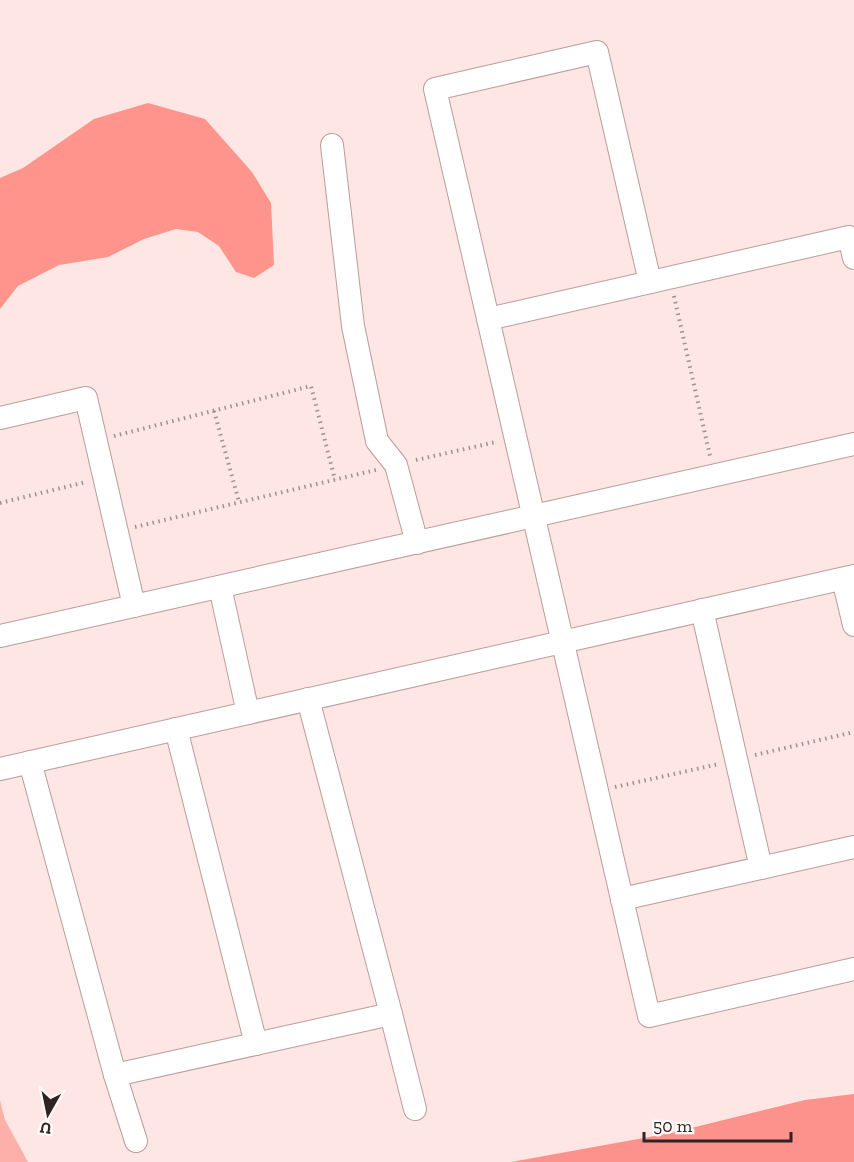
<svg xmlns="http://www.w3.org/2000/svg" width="854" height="1162" viewBox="0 0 854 1162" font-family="'Zilla Slab',serif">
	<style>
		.green { fill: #fdb0aa }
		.forest { fill: #fd928c }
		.water { fill: #ff948d }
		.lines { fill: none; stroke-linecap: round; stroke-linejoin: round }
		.street-casing { stroke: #b99d9b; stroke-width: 24 }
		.path { stroke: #a2908e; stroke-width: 4; stroke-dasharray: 1.5 4.5; stroke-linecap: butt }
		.street { stroke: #fff; stroke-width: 22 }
	</style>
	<rect width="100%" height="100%" fill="#fde6e3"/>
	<!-- green -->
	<path class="green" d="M 0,1100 L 5,1120 L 28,1162 L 0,1162 Z"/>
	<!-- forest -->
	<path class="forest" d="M 854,1094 L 854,1162 L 511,1162 L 671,1133 L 805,1100 Z"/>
	<!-- water -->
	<path class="water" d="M 148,103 L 205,119 L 252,172 L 271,203 L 274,265 L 254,278 L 236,272 L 219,246 L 198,232 L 176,229 L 144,239 L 108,257 L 59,265 L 18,286 L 0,309 L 0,178 L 23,168 L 94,119 Z"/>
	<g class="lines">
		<defs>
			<g id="street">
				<path d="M 332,145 L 353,326 L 377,441 L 396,465 L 417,543"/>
				<path d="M 650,282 L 597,52 L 435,89 L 649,1016 L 854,969"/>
				<path d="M 488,319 L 849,237 L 854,258"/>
				<path d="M 0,418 L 86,398 L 134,606"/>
				<path d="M 843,579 L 854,625"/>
				<path d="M 220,587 L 248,713"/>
				<path d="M 702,610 L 761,868"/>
				<path d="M 0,636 L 854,444"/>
				<path d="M 176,729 L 256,1044"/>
				<path d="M 30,762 L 115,1075 L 136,1141"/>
				<path d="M 0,769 L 854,576"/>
				<path d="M 622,899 L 854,847"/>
				<path d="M 391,1014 L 415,1109"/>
				<path d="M 115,1075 L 391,1014 L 308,699"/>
			</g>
		</defs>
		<!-- street casing -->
		<use href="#street" class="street-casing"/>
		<!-- path -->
		<g class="path">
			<path d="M 674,296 L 710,456"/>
			<path d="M 214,411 L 239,502"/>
			<path d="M 114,436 L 311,386 L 335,480"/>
			<path d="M 416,460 L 496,442"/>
			<path d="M 0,503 L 86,482"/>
			<path d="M 135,527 L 376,470"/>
			<path d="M 755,755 L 854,732"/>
			<path d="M 615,787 L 719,764"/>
		</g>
		<!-- street -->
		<use href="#street" class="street"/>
	</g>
	<!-- north arrow -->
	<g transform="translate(48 1114) rotate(189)" stroke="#fef8f7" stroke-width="4.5" paint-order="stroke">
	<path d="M0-4.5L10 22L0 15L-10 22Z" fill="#2f2423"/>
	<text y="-9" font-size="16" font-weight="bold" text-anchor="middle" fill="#2f2423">U</text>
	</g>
	<!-- scale -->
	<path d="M644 1132v9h147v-9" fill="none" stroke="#2f2423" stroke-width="3"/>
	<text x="653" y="1132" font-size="18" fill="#2f2423" stroke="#fef8f7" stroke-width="4.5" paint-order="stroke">50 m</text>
</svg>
